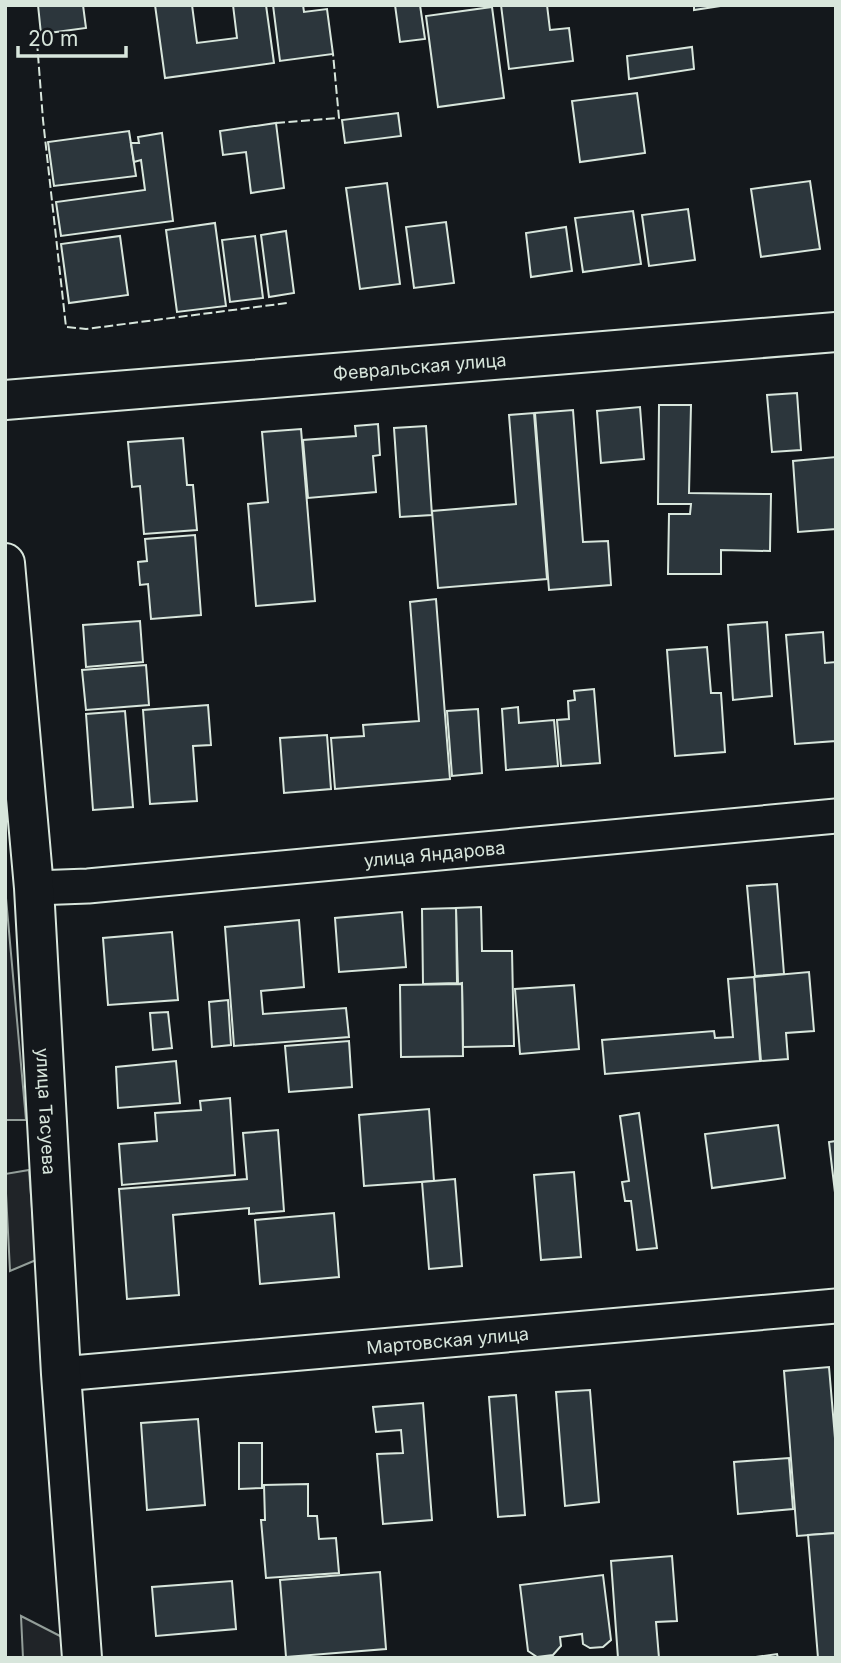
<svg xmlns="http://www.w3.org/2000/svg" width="841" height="1663" viewBox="0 0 841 1663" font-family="Inter,sans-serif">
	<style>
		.green { fill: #202428; stroke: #939e99; stroke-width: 2 }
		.building { fill: #2c363c; stroke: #d8e6dc; stroke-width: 2 }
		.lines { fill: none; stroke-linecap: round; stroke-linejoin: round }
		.street-casing { stroke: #d8e6dc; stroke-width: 37 }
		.secondary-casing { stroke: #d8e6dc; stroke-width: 42 }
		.street { stroke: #14181c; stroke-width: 33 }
		.secondary { stroke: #14181c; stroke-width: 38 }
		.fence { stroke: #d8e6dc; stroke-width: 2; stroke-dasharray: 9 3.5; stroke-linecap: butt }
		.labels { text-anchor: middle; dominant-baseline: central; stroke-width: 5; stroke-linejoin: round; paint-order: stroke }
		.street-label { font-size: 18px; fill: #d8e6dc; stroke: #14181c }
	</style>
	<rect width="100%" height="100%" fill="#14181c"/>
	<!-- green -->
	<g class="green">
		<path d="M 5,887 L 26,1120 L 5,1120 Z"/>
		<path d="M 29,1170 L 36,1260 L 10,1271 L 5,1174 Z"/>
		<path d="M 21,1616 L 62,1637 L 64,1658 L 23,1658 Z"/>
	</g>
	<!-- building -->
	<g class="building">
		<path d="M 38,5 L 83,5 L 86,28 L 41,34 Z"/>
		<path d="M 155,5 L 192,5 L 197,43 L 237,38 L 233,5 L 266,5 L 274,63 L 165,78 Z"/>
		<path d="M 273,5 L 303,5 L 304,12 L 327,9 L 333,54 L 280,61 Z"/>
		<path d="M 395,5 L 420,5 L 425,39 L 400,42 Z"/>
		<path d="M 501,5 L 547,5 L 550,30 L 569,28 L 573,61 L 509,69 Z"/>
		<path d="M 694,5 L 727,5 L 694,10 Z"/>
		<path d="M 492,7 L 504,98 L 438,107 L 426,16 Z"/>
		<path d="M 692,47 L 694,69 L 629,79 L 627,56 Z"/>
		<path d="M 637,93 L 645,153 L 580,162 L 572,101 Z"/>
		<path d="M 398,113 L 401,136 L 345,143 L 342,120 Z"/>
		<path d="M 276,123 L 284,188 L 251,193 L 246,152 L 223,155 L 220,131 Z"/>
		<path d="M 129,131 L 136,176 L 54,186 L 48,142 Z"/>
		<path d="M 162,133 L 173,221 L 61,236 L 56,202 L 145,190 L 141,160 L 134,162 L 131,143 L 139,143 L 138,137 Z"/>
		<path d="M 810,181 L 820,249 L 761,257 L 751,189 Z"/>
		<path d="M 387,183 L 400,284 L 360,289 L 346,188 Z"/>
		<path d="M 688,209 L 695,260 L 649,266 L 642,215 Z"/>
		<path d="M 633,211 L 641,264 L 583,272 L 575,218 Z"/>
		<path d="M 446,222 L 454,283 L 414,288 L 406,227 Z"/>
		<path d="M 215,223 L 226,306 L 177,312 L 166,230 Z"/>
		<path d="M 566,227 L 572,271 L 531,277 L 526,233 Z"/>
		<path d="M 286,231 L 294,293 L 269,297 L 261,235 Z"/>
		<path d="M 120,236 L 128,295 L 69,303 L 61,244 Z"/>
		<path d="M 255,236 L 263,298 L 230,302 L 222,240 Z"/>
		<path d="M 797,393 L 801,450 L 772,452 L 767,395 Z"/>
		<path d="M 659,405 L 691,405 L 689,493 L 771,494 L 770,551 L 721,550 L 721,574 L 668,574 L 669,514 L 690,514 L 691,504 L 658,504 Z"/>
		<path d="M 640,407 L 644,459 L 601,463 L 597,411 Z"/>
		<path d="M 573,410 L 583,542 L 608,541 L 611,585 L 549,590 L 535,413 Z"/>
		<path d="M 534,413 L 547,579 L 438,588 L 432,511 L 516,504 L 509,415 Z"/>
		<path d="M 378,424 L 380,455 L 373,456 L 376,492 L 308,498 L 303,440 L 356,436 L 355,426 Z"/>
		<path d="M 426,426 L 432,515 L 400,517 L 394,428 Z"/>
		<path d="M 301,429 L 315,601 L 256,606 L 248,504 L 268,502 L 262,432 Z"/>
		<path d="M 183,438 L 187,485 L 193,485 L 197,530 L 144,534 L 140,486 L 132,487 L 128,442 Z"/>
		<path d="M 836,457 L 836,529 L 798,532 L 793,461 Z"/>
		<path d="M 195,535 L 201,615 L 151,619 L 148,584 L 140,585 L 138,562 L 147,561 L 145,539 Z"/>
		<path d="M 436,599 L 450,779 L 335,789 L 331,738 L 364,736 L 363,725 L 419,721 L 410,602 Z"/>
		<path d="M 140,621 L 143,662 L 86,667 L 83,625 Z"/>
		<path d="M 767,622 L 772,696 L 733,700 L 728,625 Z"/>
		<path d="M 823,632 L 825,663 L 836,662 L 836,741 L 795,744 L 786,635 Z"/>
		<path d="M 707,647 L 711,693 L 721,693 L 725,752 L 675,756 L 667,650 Z"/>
		<path d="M 146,665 L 149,705 L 86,710 L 82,670 Z"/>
		<path d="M 594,689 L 600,763 L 561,766 L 557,720 L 569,719 L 568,701 L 575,700 L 574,691 Z"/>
		<path d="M 208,705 L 211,745 L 193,746 L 197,801 L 150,804 L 143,710 Z"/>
		<path d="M 518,707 L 519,723 L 554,720 L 558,766 L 506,770 L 502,709 Z"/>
		<path d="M 478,709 L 482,773 L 452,776 L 447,711 Z"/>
		<path d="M 125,711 L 133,807 L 93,810 L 86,714 Z"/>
		<path d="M 327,735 L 331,789 L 284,793 L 280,738 Z"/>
		<path d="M 777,884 L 784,974 L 755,976 L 747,886 Z"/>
		<path d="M 481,907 L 482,951 L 512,951 L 514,1046 L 463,1047 L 462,983 L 458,984 L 456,908 Z"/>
		<path d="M 456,908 L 457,983 L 423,984 L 422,909 Z"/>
		<path d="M 402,912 L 406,967 L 339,972 L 335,918 Z"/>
		<path d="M 299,920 L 304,987 L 261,991 L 263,1014 L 346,1008 L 349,1037 L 234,1046 L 225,927 Z"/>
		<path d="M 172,932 L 178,1000 L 108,1005 L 103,938 Z"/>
		<path d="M 809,972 L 814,1031 L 786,1033 L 788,1059 L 761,1061 L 754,977 Z"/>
		<path d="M 754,977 L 760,1061 L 605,1074 L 602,1040 L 714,1031 L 715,1038 L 733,1037 L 728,979 Z"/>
		<path d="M 462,984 L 463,1056 L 401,1057 L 400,985 Z"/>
		<path d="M 574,985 L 579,1049 L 520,1054 L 515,989 Z"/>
		<path d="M 228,1000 L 231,1045 L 212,1047 L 209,1002 Z"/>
		<path d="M 168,1012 L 172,1048 L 153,1050 L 150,1013 Z"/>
		<path d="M 349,1041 L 352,1087 L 289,1092 L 285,1046 Z"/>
		<path d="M 176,1061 L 180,1103 L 118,1108 L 116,1067 Z"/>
		<path d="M 230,1098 L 235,1175 L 122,1185 L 119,1144 L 157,1141 L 155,1113 L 201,1110 L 200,1101 Z"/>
		<path d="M 429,1109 L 434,1181 L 364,1186 L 359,1115 Z"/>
		<path d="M 639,1113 L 657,1248 L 637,1250 L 631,1201 L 625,1201 L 622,1182 L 629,1181 L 620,1116 Z"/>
		<path d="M 778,1125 L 785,1178 L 712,1188 L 705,1134 Z"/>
		<path d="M 278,1130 L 284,1211 L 249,1214 L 249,1208 L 173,1215 L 179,1295 L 127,1299 L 119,1189 L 247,1179 L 243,1133 Z"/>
		<path d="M 836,1141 L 836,1201 L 829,1142 Z"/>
		<path d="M 574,1172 L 581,1257 L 541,1260 L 534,1175 Z"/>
		<path d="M 455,1179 L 462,1266 L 429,1269 L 422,1182 Z"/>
		<path d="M 334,1213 L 339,1277 L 260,1284 L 255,1220 Z"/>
		<path d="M 829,1367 L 836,1450 L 836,1533 L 797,1536 L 784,1371 Z"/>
		<path d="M 590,1390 L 599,1502 L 565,1506 L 556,1392 Z"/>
		<path d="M 516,1395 L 525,1515 L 498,1517 L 489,1397 Z"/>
		<path d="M 423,1403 L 432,1520 L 383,1524 L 377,1454 L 403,1453 L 401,1430 L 376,1432 L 373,1407 Z"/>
		<path d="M 198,1419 L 205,1505 L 147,1510 L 141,1423 Z"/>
		<path d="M 239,1443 L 262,1443 L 262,1488 L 239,1489 Z"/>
		<path d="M 789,1458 L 793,1509 L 738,1514 L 734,1462 Z"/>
		<path d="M 308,1484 L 308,1516 L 317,1516 L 319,1539 L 336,1538 L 339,1573 L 266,1578 L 261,1520 L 265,1520 L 264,1485 Z"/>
		<path d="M 836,1533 L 836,1658 L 818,1658 L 808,1535 Z"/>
		<path d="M 672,1556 L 677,1621 L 656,1622 L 659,1658 L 618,1658 L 611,1561 Z"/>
		<path d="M 380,1572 L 386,1649 L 286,1657 L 280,1580 Z"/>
		<path d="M 603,1575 L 611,1640 L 603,1647 L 590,1648 L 583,1644 L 582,1634 L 560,1637 L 561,1646 L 553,1655 L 537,1657 L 528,1651 L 520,1585 Z"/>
		<path d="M 232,1581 L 236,1629 L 156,1636 L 152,1587 Z"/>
		<path d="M 777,1654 L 778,1658 L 749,1658 Z"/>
	</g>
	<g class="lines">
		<defs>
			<g id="street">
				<path id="s1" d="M 34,888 L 88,886 L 836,816"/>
				<path id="s2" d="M 61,1374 L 836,1306"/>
			</g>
			<g id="secondary">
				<path id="s3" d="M 5,400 L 836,332"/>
				<path id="s4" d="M 5,563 L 34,888 L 61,1374 L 82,1658"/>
			</g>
		</defs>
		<!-- street casing -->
		<use href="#street" class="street-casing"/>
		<!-- secondary casing -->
		<use href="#secondary" class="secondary-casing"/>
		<!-- street -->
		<use href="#street" class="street"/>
		<!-- secondary -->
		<use href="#secondary" class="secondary"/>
		<!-- fence -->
		<g class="fence">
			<path d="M 37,42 L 43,120 L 66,327 L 86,329 L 287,303"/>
			<path d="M 276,123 L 339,118 L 333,54"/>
		</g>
	</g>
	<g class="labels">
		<!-- street labels -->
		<g class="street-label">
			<text stroke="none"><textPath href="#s3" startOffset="416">Февральская улица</textPath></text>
			<text stroke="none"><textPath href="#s1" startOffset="402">улица Яндарова</textPath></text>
			<text stroke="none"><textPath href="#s4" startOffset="550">улица Тасуева</textPath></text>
			<text stroke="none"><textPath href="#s2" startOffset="388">Мартовская улица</textPath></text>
		</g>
	</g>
	<!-- border -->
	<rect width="841" height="1663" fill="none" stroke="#d8e6dc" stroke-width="14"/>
	<!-- scale -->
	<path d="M18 46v10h108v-10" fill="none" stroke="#d8e6dc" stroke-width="3.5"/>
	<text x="28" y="46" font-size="21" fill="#d8e6dc" stroke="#14181c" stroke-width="5" paint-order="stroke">20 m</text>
</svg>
